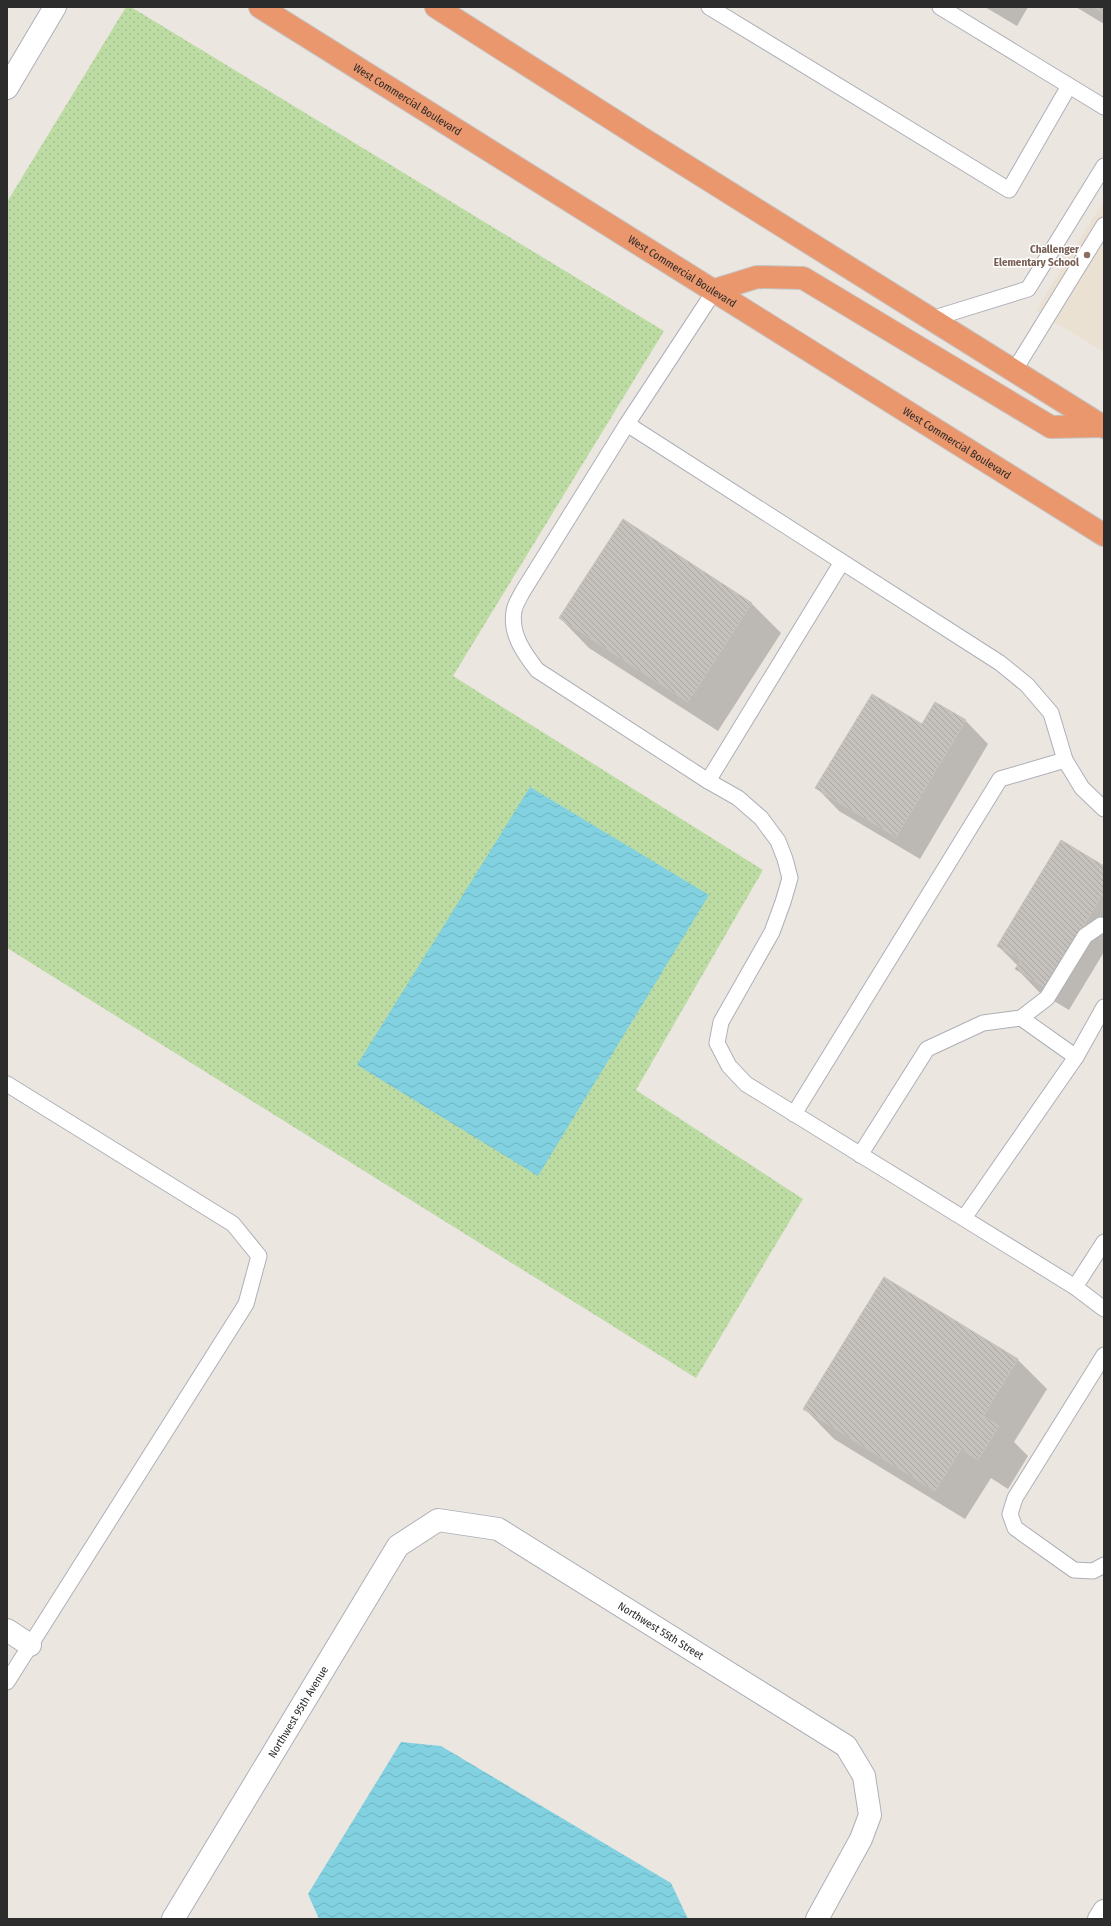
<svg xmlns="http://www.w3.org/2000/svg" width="1111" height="1926" viewBox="0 0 1111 1926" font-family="'Fira Sans Condensed',sans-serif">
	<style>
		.education { fill: #ebe1d3 }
		.grass { fill: url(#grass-dots) }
		.water { fill: url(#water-waves) }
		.shadow { fill: #0003 }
		.building { fill: url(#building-back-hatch); stroke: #c8c2ba }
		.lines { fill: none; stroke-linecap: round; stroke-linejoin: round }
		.lane-casing { stroke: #adb0b7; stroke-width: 17 }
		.street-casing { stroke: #adb0b7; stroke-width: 24 }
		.secondary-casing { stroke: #adb0b7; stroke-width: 24 }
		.highway-casing { stroke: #c4c4c4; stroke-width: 24 }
		.lane { stroke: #fff; stroke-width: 15 }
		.street { stroke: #fff; stroke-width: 22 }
		.secondary { stroke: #fff; stroke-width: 22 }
		.highway { stroke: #eb976d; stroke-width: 22 }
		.education-dot { fill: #8d6e63; stroke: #fff; stroke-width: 1.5 }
		.labels { text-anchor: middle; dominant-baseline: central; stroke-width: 3; stroke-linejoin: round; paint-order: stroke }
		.street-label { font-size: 11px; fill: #2c2c2c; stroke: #fff }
		.education-label { font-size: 11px; font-weight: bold; fill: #785e54; stroke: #fff; text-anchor: end }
	</style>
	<defs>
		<pattern id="grass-dots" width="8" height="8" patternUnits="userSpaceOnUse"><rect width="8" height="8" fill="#bddca4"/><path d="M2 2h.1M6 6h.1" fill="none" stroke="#a3bd8d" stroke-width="1.8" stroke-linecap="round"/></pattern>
		<pattern id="water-waves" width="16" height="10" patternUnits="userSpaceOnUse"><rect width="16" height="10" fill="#81d1e1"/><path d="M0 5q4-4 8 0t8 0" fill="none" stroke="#70b4c1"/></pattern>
		<pattern id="building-back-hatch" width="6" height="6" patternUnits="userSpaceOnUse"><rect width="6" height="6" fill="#c5c1bc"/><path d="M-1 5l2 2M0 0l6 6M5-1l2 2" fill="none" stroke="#a9a6a2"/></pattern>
	</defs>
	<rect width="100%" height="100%" fill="#ece6e1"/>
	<!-- education -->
	<path class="education" d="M 1104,200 L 1104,352 L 1036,311 Z"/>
	<!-- grass -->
	<path class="grass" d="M 126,7 L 131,7 L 664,331 L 453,676 L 763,870 L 636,1090 L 803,1199 L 696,1378 L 7,948 L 7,202 Z"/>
	<!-- water -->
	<g class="water">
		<path d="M 530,787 L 709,895 L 538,1176 L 357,1065 Z"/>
		<path d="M 401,1742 L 441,1746 L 671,1883 L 688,1919 L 319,1919 L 308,1894 Z"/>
	</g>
	<!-- shadow -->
	<g class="shadow">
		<path d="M 985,7 L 1028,7 L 1017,26 Z"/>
		<path d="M 1076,7 L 1104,7 L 1104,24 Z"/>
		<path d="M 623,521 L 752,604 L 781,633 L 718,731 L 589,648 L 560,618 Z"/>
		<path d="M 935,703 L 966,721 L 988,744 L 920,859 L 839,811 L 817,788 L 922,725 Z"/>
		<path d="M 1104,867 L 1104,952 L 1069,1010 L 1039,992 L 1017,969 L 1018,966 L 998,946 Z"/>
		<path d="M 1017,1359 L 1047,1389 L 1014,1442 L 1028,1456 L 1008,1489 L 991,1478 L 965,1519 L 834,1439 L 805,1409 Z"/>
	</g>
	<!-- building -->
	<g class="building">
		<path d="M 1094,7 L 1104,7 L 1104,13 Z"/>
		<path d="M 623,519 L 752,603 L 688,702 L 559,618 Z"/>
		<path d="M 872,694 L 922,724 L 935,702 L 966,720 L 896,837 L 815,788 Z"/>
		<path d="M 1061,840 L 1104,866 L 1104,892 L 1046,988 L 1015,969 L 1021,960 L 997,946 Z"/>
		<path d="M 884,1277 L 1018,1359 L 983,1416 L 999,1426 L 978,1460 L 961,1449 L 935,1491 L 803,1409 Z"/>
	</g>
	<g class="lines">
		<defs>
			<g id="lane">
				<path d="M 709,7 L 1009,190 L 1069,86"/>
				<path d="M 940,7 L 1104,107"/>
				<path d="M 715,290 L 627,424 L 523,591 C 520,597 515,604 514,611 C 510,634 524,653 537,670 L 708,781 L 738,798 L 761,818 L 778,841 L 785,859 L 790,878 L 783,902 L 772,932 L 721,1022 L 717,1043 L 729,1066 L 746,1084 L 1075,1287 L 1104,1309"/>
				<path d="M 931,319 L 1028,289 L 1104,166"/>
				<path d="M 1014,371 L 1104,225"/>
				<path d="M 627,424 L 1000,663 L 1027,685 L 1051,713 L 1065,760 L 1082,788 L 1104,809"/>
				<path d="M 708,781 L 842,562"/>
				<path d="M 1021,1018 L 1076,1057"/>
				<path d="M 7,1084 L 233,1224 L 259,1256 L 246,1304 L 7,1682"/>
				<path d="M 794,1114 L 1000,779 L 1065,760"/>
				<path d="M 860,1155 L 927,1049 L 983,1023 L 1021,1018 L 1047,998 L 1085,936 L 1101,925 L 1104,926"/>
				<path d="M 964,1218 L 1076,1057 L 1104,1007"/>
				<path d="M 1075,1287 L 1104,1242"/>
				<path d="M 1104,1355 L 1015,1498 L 1010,1514 L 1015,1528 L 1074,1570 L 1093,1571 L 1104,1565"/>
			</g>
			<g id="street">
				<path d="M 7,88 L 55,7"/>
				<path d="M 7,1630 L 30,1645"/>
				<path id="s1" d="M 173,1919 L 398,1546 L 438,1520 L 498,1529 L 846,1746 L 864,1776 L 870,1815 L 861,1839 L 817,1919"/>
			</g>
			<path id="secondary" d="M 1099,1919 L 1104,1911"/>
			<g id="highway">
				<path id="s2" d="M 260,7 L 1104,535"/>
				<path d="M 436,7 L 645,140 L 1104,427"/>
				<path d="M 715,290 L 757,277 L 803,278 L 1051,427 L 1103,426"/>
			</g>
		</defs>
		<!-- lane casing -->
		<use href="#lane" class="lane-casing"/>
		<!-- street casing -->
		<use href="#street" class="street-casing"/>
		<!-- secondary casing -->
		<use href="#secondary" class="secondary-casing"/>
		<!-- highway casing -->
		<use href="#highway" class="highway-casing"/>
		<!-- lane -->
		<use href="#lane" class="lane"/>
		<!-- street -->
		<use href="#street" class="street"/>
		<!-- secondary -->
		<use href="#secondary" class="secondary"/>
		<!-- highway -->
		<use href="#highway" class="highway"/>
	</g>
	<!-- markers -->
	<circle class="education-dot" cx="1087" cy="255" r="4"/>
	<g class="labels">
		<!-- street labels -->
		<g class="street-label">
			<text stroke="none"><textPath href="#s2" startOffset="174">West Commercial Boulevard</textPath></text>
			<text stroke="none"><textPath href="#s2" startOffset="498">West Commercial Boulevard</textPath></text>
			<text stroke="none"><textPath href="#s2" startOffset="822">West Commercial Boulevard</textPath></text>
			<text stroke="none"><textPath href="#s1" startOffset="736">Northwest 55th Street</textPath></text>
			<text stroke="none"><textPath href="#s1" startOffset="242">Northwest 95th Avenue</textPath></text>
		</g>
		<!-- education labels -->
		<g class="education-label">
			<text x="1079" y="249">Challenger<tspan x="1079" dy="13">Elementary School</tspan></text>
		</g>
	</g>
	<!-- border -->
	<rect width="1111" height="1926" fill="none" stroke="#2c2c2c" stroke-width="16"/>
</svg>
